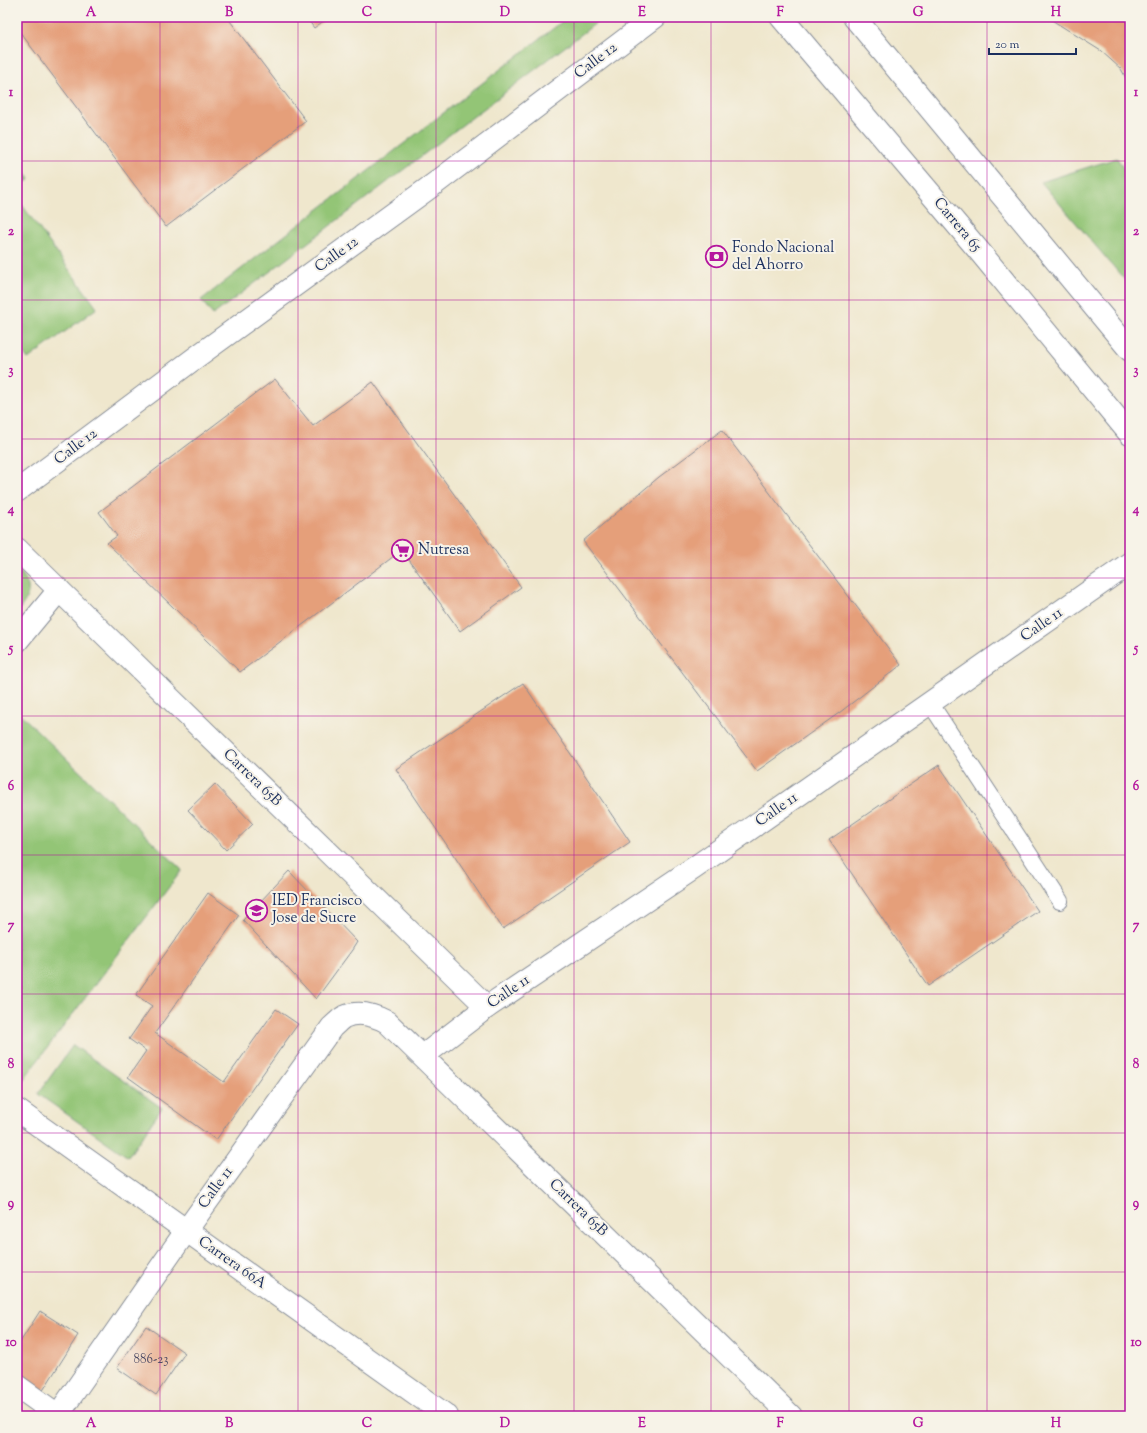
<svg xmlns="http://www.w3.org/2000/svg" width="1147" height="1433" viewBox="0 0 1147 1433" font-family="'Sorts Mill Goudy',serif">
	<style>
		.green { fill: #93c576; stroke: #577a6a }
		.building { fill: #e59f7a }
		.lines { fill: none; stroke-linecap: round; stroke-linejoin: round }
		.lane-casing { stroke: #858b96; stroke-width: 18 }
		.street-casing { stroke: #858b96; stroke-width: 24 }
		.secondary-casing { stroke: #858b96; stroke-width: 24 }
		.lane { stroke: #fff; stroke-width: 16 }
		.street { stroke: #fff; stroke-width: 22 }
		.secondary { stroke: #fff; stroke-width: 22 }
		.grid { fill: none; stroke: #b5179e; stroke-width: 1; stroke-opacity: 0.55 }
		.labels { text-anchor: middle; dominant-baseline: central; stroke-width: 4; stroke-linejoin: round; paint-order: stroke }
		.number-label { font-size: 13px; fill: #4e4b65 }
		.street-label { font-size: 15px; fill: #1b2f5e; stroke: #f7f3e8 }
		.poi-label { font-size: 15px; fill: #1b2f5e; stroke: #f7f3e8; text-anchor: start }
		.neatline { fill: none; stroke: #b5179e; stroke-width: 1.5 }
		.grid-label { font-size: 13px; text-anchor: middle; font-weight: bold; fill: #b5179e }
	</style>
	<rect width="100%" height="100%" fill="#f7f3e8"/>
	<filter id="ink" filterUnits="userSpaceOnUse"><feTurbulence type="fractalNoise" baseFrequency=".025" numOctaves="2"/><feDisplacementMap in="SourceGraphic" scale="8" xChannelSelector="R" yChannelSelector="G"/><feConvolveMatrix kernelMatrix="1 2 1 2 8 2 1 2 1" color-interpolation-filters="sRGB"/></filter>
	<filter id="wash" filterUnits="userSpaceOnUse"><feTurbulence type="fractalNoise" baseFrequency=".012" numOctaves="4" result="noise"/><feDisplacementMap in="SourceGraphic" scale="16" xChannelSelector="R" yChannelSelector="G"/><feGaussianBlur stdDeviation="0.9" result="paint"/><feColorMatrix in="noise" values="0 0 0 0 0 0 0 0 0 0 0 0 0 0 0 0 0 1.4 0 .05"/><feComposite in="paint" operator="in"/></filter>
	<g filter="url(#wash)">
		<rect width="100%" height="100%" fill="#efe7cd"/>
		<!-- green -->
		<g class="green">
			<path d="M 568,17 L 604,17 L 213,315 L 201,300 Z"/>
			<path d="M 1117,158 L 1130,179 L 1130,286 L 1041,182 Z"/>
			<path d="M 17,161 L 30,179 L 17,188 Z"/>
			<path d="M 17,198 L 97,308 L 28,359 L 17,344 Z"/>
			<path d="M 17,569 C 33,584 31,596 17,612 Z"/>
			<path d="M 17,711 L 182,870 L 17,1088 Z"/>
			<path d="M 73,1045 L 162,1108 L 128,1157 L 38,1094 Z"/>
		</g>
		<g id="blocks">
			<!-- building -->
			<g class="building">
				<path d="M 17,17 L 227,17 L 306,121 L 166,227 L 17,28 Z"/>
				<path d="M 306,17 L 329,17 L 314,28 Z"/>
				<path d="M 1047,17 L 1130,17 L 1130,85 L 1121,69 L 1101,51 Z"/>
				<path d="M 275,379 L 313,426 L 373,382 L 521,587 L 460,631 L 402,550 L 240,672 L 107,543 L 117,536 L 99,512 Z"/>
				<path d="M 722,430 L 901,665 L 839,713 L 757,771 L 583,541 L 659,477 Z"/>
				<path d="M 523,683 L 630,842 L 503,929 L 396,769 Z"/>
				<path d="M 939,765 L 1038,911 L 928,986 L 829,840 Z"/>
				<path d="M 215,784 L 253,824 L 226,850 L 188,810 Z"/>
				<path d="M 289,871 L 357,942 L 352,950 L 316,999 L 243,920 Z"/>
				<path d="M 208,893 L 239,915 L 155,1033 L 224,1082 L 276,1009 L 298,1024 L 216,1140 L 128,1077 L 146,1051 L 129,1039 L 152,1006 L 136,995 Z"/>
				<path d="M 40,1311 L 78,1335 L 42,1392 L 17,1376 L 17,1347 Z"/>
				<path d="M 146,1326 L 185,1353 L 156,1395 L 117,1368 Z"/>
			</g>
		</g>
	</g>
	<g filter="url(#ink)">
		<use href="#blocks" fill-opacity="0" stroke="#858b96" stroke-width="1"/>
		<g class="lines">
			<defs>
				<path id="lane" d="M 930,703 L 1060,901"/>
				<g id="street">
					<path d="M 17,491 L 195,358 L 437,182 L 655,17"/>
					<path d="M 17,549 L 487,1007"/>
					<path d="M 17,641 L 59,590"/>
					<path d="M 423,1056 L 487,1007 L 694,868 L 1130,563"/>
					<path d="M 17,1110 L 447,1416"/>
					<path d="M 17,1386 L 59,1416"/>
					<path d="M 58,1415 L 186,1231 L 332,1027 C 336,1024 340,1019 344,1017 C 359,1010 374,1015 387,1022 L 791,1416"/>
				</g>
				<g id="secondary">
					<path d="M 781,17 L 980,252 L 1130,434"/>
					<path d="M 854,17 L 1130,350"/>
				</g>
			</defs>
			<!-- lane casing -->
			<use href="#lane" class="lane-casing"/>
			<!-- street casing -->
			<use href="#street" class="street-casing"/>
			<!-- secondary casing -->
			<use href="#secondary" class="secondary-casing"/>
			<!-- lane -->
			<use href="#lane" class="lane"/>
			<!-- street -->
			<use href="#street" class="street"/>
			<!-- secondary -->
			<use href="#secondary" class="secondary"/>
		</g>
	</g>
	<!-- grid -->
	<path class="grid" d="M 160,17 L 160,1416M 298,17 L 298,1416M 436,17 L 436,1416M 574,17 L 574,1416M 711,17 L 711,1416M 849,17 L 849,1416M 987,17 L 987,1416M 17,161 L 1130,161M 17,300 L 1130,300M 17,439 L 1130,439M 17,578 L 1130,578M 17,716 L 1130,716M 17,855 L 1130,855M 17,994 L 1130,994M 17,1133 L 1130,1133M 17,1272 L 1130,1272"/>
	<!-- icons -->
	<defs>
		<symbol id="bank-ring" viewBox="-11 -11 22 22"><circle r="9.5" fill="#f7f3e8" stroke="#b5179e" stroke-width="1.5"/><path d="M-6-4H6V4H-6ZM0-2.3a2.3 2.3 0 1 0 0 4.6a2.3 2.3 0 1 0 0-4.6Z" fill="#b5179e"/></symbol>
		<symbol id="supermarket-ring" viewBox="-11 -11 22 22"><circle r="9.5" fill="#f7f3e8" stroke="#b5179e" stroke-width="1.5"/><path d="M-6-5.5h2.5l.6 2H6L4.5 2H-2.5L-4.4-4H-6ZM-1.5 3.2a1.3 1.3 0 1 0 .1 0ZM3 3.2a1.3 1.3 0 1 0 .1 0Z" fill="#b5179e"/></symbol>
		<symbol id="school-ring" viewBox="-11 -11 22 22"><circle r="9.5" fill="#f7f3e8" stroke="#b5179e" stroke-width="1.5"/><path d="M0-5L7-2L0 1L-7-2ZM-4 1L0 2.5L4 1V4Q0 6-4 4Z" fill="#b5179e"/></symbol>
	</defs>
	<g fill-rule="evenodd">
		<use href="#bank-ring" x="704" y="244" width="25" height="25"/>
		<use href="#supermarket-ring" x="390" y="538" width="25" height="25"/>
		<use href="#school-ring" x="244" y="898" width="25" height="25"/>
	</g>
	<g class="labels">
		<!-- number labels -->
		<g class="number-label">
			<text x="151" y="1360">886-23</text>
		</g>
		<!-- street labels -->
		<g class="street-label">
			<text transform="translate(596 61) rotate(-37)">Calle 12</text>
			<text transform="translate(957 225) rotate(50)">Carrera 65</text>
			<text transform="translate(337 255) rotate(-36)">Calle 12</text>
			<text transform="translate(76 447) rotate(-37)">Calle 12</text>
			<text transform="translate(1042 625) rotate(-35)">Calle 11</text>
			<text transform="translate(252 778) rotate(44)">Carrera 65B</text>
			<text transform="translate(777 810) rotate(-35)">Calle 11</text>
			<text transform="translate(509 992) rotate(-34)">Calle 11</text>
			<text transform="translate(216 1188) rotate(-54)">Calle 11</text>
			<text transform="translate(578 1208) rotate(44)">Carrera 65B</text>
			<text transform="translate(232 1263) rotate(35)">Carrera 66A</text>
		</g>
		<!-- poi labels -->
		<g class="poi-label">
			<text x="732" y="248">Fondo Nacional<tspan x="732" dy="17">del Ahorro</tspan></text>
			<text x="418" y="550">Nutresa</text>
			<text x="272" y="901">IED Francisco<tspan x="272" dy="17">Jose de Sucre</tspan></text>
		</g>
	</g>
	<!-- margin -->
	<rect width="1147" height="1433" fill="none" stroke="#f7f3e8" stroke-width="44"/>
	<!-- scale -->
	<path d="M989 48v6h87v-6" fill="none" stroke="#1b2f5e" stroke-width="2"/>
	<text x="995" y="48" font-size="12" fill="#1b2f5e" stroke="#f7f3e8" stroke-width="3" paint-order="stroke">20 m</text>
	<rect x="22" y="22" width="1103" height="1389" class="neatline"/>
	<g class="grid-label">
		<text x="91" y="16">A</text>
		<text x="229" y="16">B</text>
		<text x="367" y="16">C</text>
		<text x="505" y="16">D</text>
		<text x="642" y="16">E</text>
		<text x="780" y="16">F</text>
		<text x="918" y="16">G</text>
		<text x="1056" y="16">H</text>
		<text x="11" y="96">1</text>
		<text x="1136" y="96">1</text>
		<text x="11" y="235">2</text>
		<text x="1136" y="235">2</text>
		<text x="11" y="374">3</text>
		<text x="1136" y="374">3</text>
		<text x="11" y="513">4</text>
		<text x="1136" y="513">4</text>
		<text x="11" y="652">5</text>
		<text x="1136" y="652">5</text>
		<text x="11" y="790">6</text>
		<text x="1136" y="790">6</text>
		<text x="11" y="929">7</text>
		<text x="1136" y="929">7</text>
		<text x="11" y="1068">8</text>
		<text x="1136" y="1068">8</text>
		<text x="11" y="1207">9</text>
		<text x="1136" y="1207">9</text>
		<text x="11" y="1346">10</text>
		<text x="1136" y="1346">10</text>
		<text x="91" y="1427">A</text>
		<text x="229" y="1427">B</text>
		<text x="367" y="1427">C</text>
		<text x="505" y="1427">D</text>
		<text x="642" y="1427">E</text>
		<text x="780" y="1427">F</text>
		<text x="918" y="1427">G</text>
		<text x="1056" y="1427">H</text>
	</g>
</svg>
